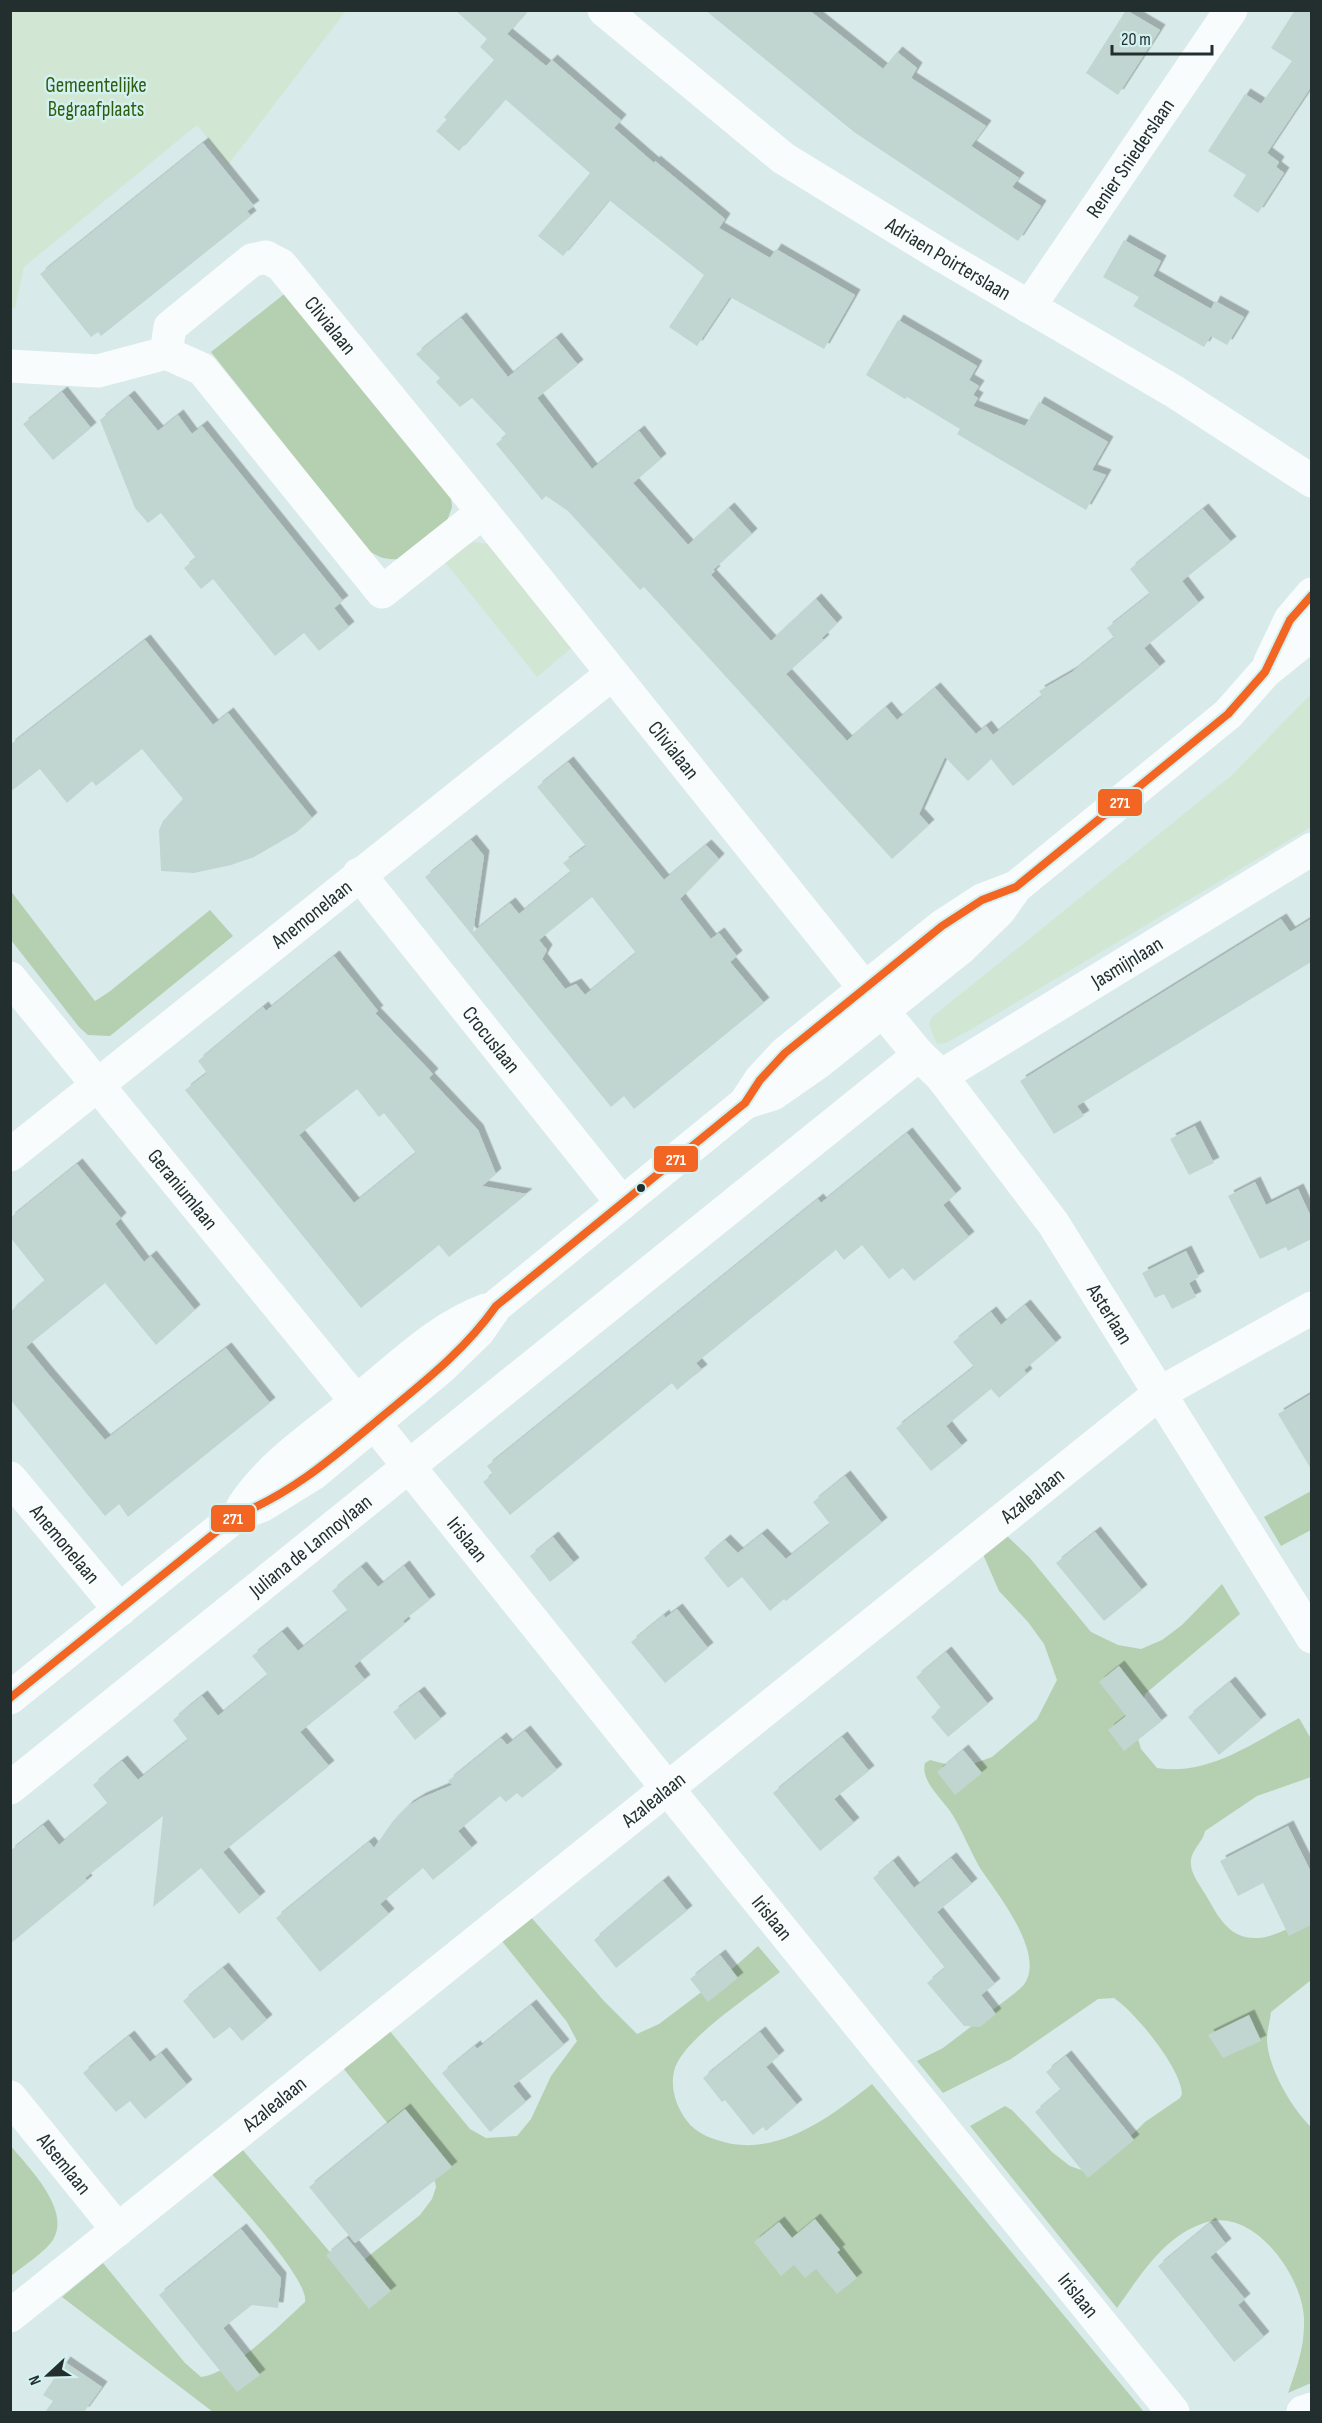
<svg xmlns="http://www.w3.org/2000/svg" width="1322" height="2423" viewBox="0 0 1322 2423" font-family="'Sofia Sans Condensed',sans-serif">
	<style>
		.green { fill: #d2e7d3 }
		.forest { fill: #b4d0b1 }
		.building { fill: #c1d6d0; fill-rule: evenodd; filter: url(#shadow) }
		.lines { fill: none; stroke-linecap: round; stroke-linejoin: round }
		.minor { stroke: #f9fcfc; stroke-width: 33 }
		.bus-1-casing { stroke: #d2f1f0; stroke-width: 12 }
		.bus-1 { stroke: #f26522; stroke-width: 8 }
		.bus-dot { fill: #232f2e; stroke: #d2f1f0; stroke-width: 2 }
		.labels { text-anchor: middle; dominant-baseline: central; stroke-width: 5; stroke-linejoin: round; paint-order: stroke }
		.park-label { font-size: 21px; fill: #305d0d; stroke: #d2f1f0 }
		.street-label { font-size: 21px; fill: #232f2e; stroke: #d2f1f0 }
		.line-badge { stroke: #d2f1f0; stroke-width: 2 }
		.badge-label { font-size: 16px; text-anchor: middle; font-weight: bold; fill: #fff }
	</style>
	<defs>
		<filter id="shadow"><feDropShadow dx="5.5" dy="-5.5" stdDeviation="0" flood-color="#0004"/></filter>
	</defs>
	<rect width="100%" height="100%" fill="#d9eaea"/>
	<!-- green -->
	<g class="green">
		<path d="M 10,11 L 11,10 L 346,11 L 228,165 L 197,125 L 24,267 L 15,308 L 11,308 Z"/>
		<path d="M 473,542 L 488,544 L 496,550 L 574,646 L 537,677 L 445,562 L 465,545 Z"/>
		<path d="M 1311,694 L 1311,827 L 975,1027 L 946,1043 L 937,1044 L 929,1025 L 931,1018 L 1232,775 Z"/>
	</g>
	<!-- forest -->
	<g class="forest">
		<path d="M 288,291 L 451,497 L 452,507 L 447,521 L 398,559 C 385,560 378,557 368,550 L 211,352 Z"/>
		<path d="M 10,890 L 95,1001 L 109,992 L 210,910 L 233,936 L 110,1036 L 88,1035 L 79,1027 L 11,940 Z"/>
		<path d="M 1311,1491 L 1311,1530 L 1281,1546 L 1264,1517 Z"/>
		<path d="M 1005,1534 L 1029,1557 L 1091,1632 L 1118,1645 L 1141,1649 L 1162,1640 L 1182,1625 L 1222,1584 L 1240,1614 L 1145,1694 L 1136,1732 L 1141,1749 L 1157,1768 C 1210,1776 1254,1742 1299,1718 L 1311,1739 L 1311,1777 L 1257,1796 L 1205,1831 C 1203,1842 1192,1849 1191,1860 C 1189,1872 1201,1887 1207,1897 C 1212,1905 1216,1914 1222,1921 C 1248,1954 1284,1932 1311,1915 L 1311,1980 L 1271,2012 C 1270,2021 1267,2031 1267,2040 C 1268,2068 1292,2109 1311,2127 L 1311,2383 L 1288,2393 C 1297,2367 1305,2347 1304,2318 C 1302,2275 1253,2206 1204,2223 C 1164,2236 1140,2276 1117,2308 L 970,2126 L 1005,2106 L 1012,2110 L 1052,2152 L 1070,2166 L 1084,2171 L 1099,2167 L 1145,2122 L 1180,2098 L 1182,2094 C 1181,2068 1135,2012 1114,1998 L 1098,1999 L 1011,2059 L 943,2093 L 917,2061 L 943,2048 L 1015,1993 C 1018,1990 1023,1987 1025,1983 C 1045,1952 996,1892 980,1868 C 969,1849 962,1829 950,1811 C 941,1798 920,1780 925,1763 L 930,1760 L 961,1768 L 992,1757 L 1037,1719 L 1057,1680 L 1044,1644 L 1028,1622 L 999,1591 L 982,1552 Z"/>
		<path d="M 530,1916 L 604,2001 L 637,2034 L 659,2024 L 732,1969 L 758,1946 L 780,1972 C 752,1994 698,2030 680,2058 C 669,2074 672,2094 680,2110 C 689,2127 699,2134 717,2140 C 774,2160 829,2118 872,2084 L 1144,2412 L 213,2412 L 62,2297 L 103,2263 L 185,2363 L 201,2377 C 233,2373 281,2324 305,2302 C 310,2280 230,2194 212,2174 L 242,2149 L 341,2265 L 360,2263 L 420,2215 L 432,2199 L 436,2187 L 435,2182 L 343,2068 L 389,2030 L 470,2129 L 486,2138 L 517,2136 L 531,2119 L 551,2076 L 577,2041 L 567,2022 L 501,1940 Z"/>
		<path d="M 10,2145 C 28,2167 72,2210 53,2240 C 45,2252 22,2267 11,2276 Z"/>
	</g>
	<!-- building -->
	<g class="building">
		<path d="M 455,10 L 528,10 L 507,34 L 546,66 L 552,60 L 621,120 L 614,128 L 654,163 L 655,161 L 725,219 L 719,228 L 770,258 L 776,249 L 855,295 L 824,349 L 730,297 L 697,346 L 669,327 L 704,275 L 609,200 L 563,256 L 538,236 L 590,173 L 505,99 L 459,151 L 436,131 L 447,120 L 444,117 L 494,60 L 480,47 L 487,39 Z"/>
		<path d="M 705,10 L 809,10 L 883,69 L 897,52 L 917,68 L 911,78 L 986,126 L 971,146 L 1019,178 L 1012,187 L 1041,206 L 1018,241 L 854,132 Z"/>
		<path d="M 1126,10 L 1160,30 L 1118,95 L 1086,73 Z"/>
		<path d="M 1295,10 L 1311,10 L 1311,87 L 1267,153 L 1279,162 L 1276,167 L 1284,173 L 1258,213 L 1233,196 L 1246,175 L 1208,151 L 1245,94 L 1261,104 L 1292,61 L 1271,48 Z"/>
		<path d="M 203,143 L 254,206 L 247,211 L 251,216 L 101,336 L 98,332 L 91,337 L 40,274 Z"/>
		<path d="M 1124,240 L 1161,261 L 1153,276 L 1211,309 L 1215,301 L 1244,317 L 1227,345 L 1211,336 L 1204,347 L 1133,306 L 1139,297 L 1103,277 Z"/>
		<path d="M 461,318 L 508,377 L 556,338 L 578,365 L 537,398 L 592,469 L 639,431 L 661,459 L 633,483 L 688,545 L 729,508 L 752,534 L 713,570 L 715,571 L 711,575 L 771,641 L 816,599 L 837,623 L 822,638 L 824,640 L 786,674 L 847,741 L 886,707 L 897,720 L 935,688 L 976,734 L 986,726 L 993,735 L 1042,696 L 1039,691 L 1072,672 L 1114,638 L 1107,628 L 1150,594 L 1130,569 L 1203,509 L 1231,542 L 1182,581 L 1199,603 L 1144,648 L 1160,667 L 1013,786 L 991,759 L 968,781 L 945,757 L 919,814 L 929,825 L 892,859 L 644,587 L 640,590 L 568,511 L 546,496 L 542,500 L 496,444 L 507,435 L 472,398 L 460,407 L 436,382 L 440,378 L 416,354 Z"/>
		<path d="M 898,320 L 977,366 L 969,380 L 979,386 L 973,395 L 978,398 L 973,406 L 1025,426 L 1039,402 L 1108,442 L 1092,470 L 1106,475 L 1086,510 L 957,434 L 960,429 L 907,397 L 905,399 L 866,375 Z"/>
		<path d="M 62,392 L 91,428 L 53,460 L 23,424 Z"/>
		<path d="M 129,396 L 158,431 L 178,415 L 192,434 L 202,426 L 343,601 L 334,608 L 349,627 L 319,651 L 304,633 L 275,656 L 213,579 L 201,589 L 184,568 L 196,558 L 161,513 L 148,523 L 135,508 L 100,420 Z"/>
		<path d="M 145,640 L 213,725 L 228,713 L 312,818 L 297,832 L 254,857 L 231,865 L 194,873 L 161,871 L 159,830 L 163,821 L 183,799 L 142,749 L 96,786 L 92,781 L 67,803 L 40,769 L 10,792 L 10,745 Z"/>
		<path d="M 568,762 L 664,880 L 706,845 L 719,859 L 680,899 L 711,939 L 719,933 L 737,956 L 730,962 L 764,1003 L 634,1109 L 624,1096 L 611,1107 L 425,877 L 471,840 L 484,856 L 473,932 L 510,903 L 519,914 L 571,872 L 563,863 L 586,846 L 537,787 ZM 592,897 L 636,953 L 585,995 L 576,984 L 565,989 L 542,959 L 547,950 L 539,940 Z"/>
		<path d="M 1281,919 L 1290,932 L 1311,919 L 1311,962 L 1077,1106 L 1084,1116 L 1054,1134 L 1020,1081 Z"/>
		<path d="M 334,956 L 378,1011 L 375,1013 L 433,1074 L 429,1078 L 478,1130 L 496,1174 L 482,1186 L 527,1194 L 449,1257 L 439,1245 L 361,1308 L 185,1090 L 207,1073 L 198,1061 L 263,1007 L 266,1011 ZM 357,1089 L 379,1117 L 384,1113 L 416,1153 L 354,1203 L 299,1135 Z"/>
		<path d="M 1195,1126 L 1214,1163 L 1189,1175 L 1170,1139 Z"/>
		<path d="M 907,1133 L 956,1194 L 943,1205 L 969,1237 L 914,1281 L 903,1268 L 889,1279 L 862,1245 L 844,1260 L 836,1250 L 696,1363 L 702,1370 L 690,1379 L 677,1390 L 672,1383 L 510,1515 L 483,1482 L 493,1474 L 487,1466 L 818,1199 L 821,1203 Z"/>
		<path d="M 77,1164 L 121,1218 L 115,1224 L 144,1262 L 151,1256 L 195,1310 L 156,1345 L 105,1283 L 26,1347 L 49,1375 L 105,1440 L 226,1348 L 270,1403 L 128,1517 L 119,1504 L 105,1516 L 10,1399 L 10,1312 L 45,1281 L 10,1237 L 10,1218 Z"/>
		<path d="M 1255,1182 L 1266,1205 L 1298,1189 L 1311,1217 L 1311,1239 L 1288,1251 L 1286,1247 L 1260,1259 L 1228,1196 Z"/>
		<path d="M 1186,1251 L 1199,1277 L 1189,1283 L 1196,1297 L 1172,1309 L 1164,1294 L 1155,1298 L 1142,1273 Z"/>
		<path d="M 1025,1305 L 1056,1343 L 1024,1370 L 1027,1374 L 999,1398 L 991,1389 L 946,1426 L 962,1446 L 931,1471 L 896,1428 L 974,1367 L 953,1342 L 991,1312 L 1001,1325 Z"/>
		<path d="M 1311,1394 L 1311,1469 L 1278,1414 Z"/>
		<path d="M 845,1476 L 882,1523 L 786,1601 L 784,1599 L 770,1611 L 742,1577 L 728,1588 L 704,1558 L 725,1540 L 738,1553 L 762,1534 L 786,1559 L 830,1524 L 813,1502 Z"/>
		<path d="M 1095,1532 L 1142,1590 L 1104,1621 L 1056,1563 Z"/>
		<path d="M 553,1537 L 574,1563 L 550,1582 L 530,1556 Z"/>
		<path d="M 404,1566 L 430,1600 L 403,1621 L 405,1624 L 354,1666 L 365,1680 L 300,1732 L 329,1766 L 223,1852 L 260,1897 L 239,1914 L 201,1868 L 153,1907 L 163,1816 L 85,1878 L 87,1881 L 10,1944 L 10,1851 L 43,1825 L 59,1845 L 108,1804 L 93,1785 L 107,1773 L 122,1761 L 138,1780 L 188,1740 L 173,1720 L 187,1708 L 202,1696 L 218,1716 L 268,1675 L 252,1656 L 282,1632 L 298,1651 L 348,1611 L 332,1591 L 361,1567 L 378,1587 Z"/>
		<path d="M 677,1609 L 708,1648 L 665,1683 L 631,1642 L 664,1615 L 665,1618 Z"/>
		<path d="M 946,1652 L 988,1704 L 948,1737 L 931,1717 L 941,1708 L 916,1677 Z"/>
		<path d="M 1119,1666 L 1162,1721 L 1124,1751 L 1108,1730 L 1126,1716 L 1099,1682 Z"/>
		<path d="M 1230,1682 L 1261,1720 L 1219,1755 L 1188,1717 Z"/>
		<path d="M 419,1692 L 441,1719 L 415,1740 L 393,1712 Z"/>
		<path d="M 525,1731 L 557,1770 L 522,1798 L 517,1793 L 506,1802 L 500,1796 L 458,1831 L 472,1848 L 433,1880 L 423,1868 L 380,1904 L 389,1914 L 320,1972 L 276,1918 L 369,1842 L 374,1848 L 393,1821 L 408,1806 L 421,1798 L 452,1785 L 448,1781 L 501,1738 L 507,1745 Z"/>
		<path d="M 842,1737 L 869,1771 L 834,1799 L 854,1823 L 820,1851 L 773,1793 Z"/>
		<path d="M 963,1750 L 982,1773 L 955,1795 L 937,1772 Z"/>
		<path d="M 1288,1826 L 1311,1872 L 1311,1925 L 1289,1936 L 1263,1883 L 1238,1896 L 1220,1861 Z"/>
		<path d="M 951,1858 L 972,1884 L 937,1912 L 995,1984 L 981,1995 L 996,2014 L 980,2027 L 964,2026 L 927,1983 L 945,1968 L 873,1878 L 893,1861 L 914,1888 Z"/>
		<path d="M 663,1881 L 687,1911 L 616,1968 L 594,1940 Z"/>
		<path d="M 720,1955 L 738,1978 L 708,2002 L 690,1979 Z"/>
		<path d="M 223,1968 L 267,2020 L 242,2041 L 230,2027 L 214,2039 L 183,2001 Z"/>
		<path d="M 531,2005 L 564,2045 L 513,2086 L 526,2102 L 490,2132 L 442,2073 L 475,2046 L 477,2049 Z"/>
		<path d="M 1249,2015 L 1261,2041 L 1223,2058 L 1208,2035 Z"/>
		<path d="M 760,2032 L 779,2056 L 766,2067 L 797,2105 L 766,2131 L 763,2127 L 753,2135 L 725,2100 L 722,2102 L 703,2078 Z"/>
		<path d="M 129,2036 L 150,2062 L 161,2053 L 187,2085 L 145,2119 L 130,2101 L 116,2112 L 83,2073 Z"/>
		<path d="M 1066,2056 L 1134,2140 L 1088,2178 L 1035,2112 L 1061,2090 L 1046,2072 Z"/>
		<path d="M 405,2109 L 452,2167 L 355,2243 L 309,2187 Z"/>
		<path d="M 815,2219 L 840,2250 L 837,2252 L 857,2278 L 837,2294 L 816,2269 L 805,2278 L 794,2265 L 781,2276 L 754,2242 L 779,2222 L 792,2238 Z"/>
		<path d="M 1210,2223 L 1226,2244 L 1210,2257 L 1245,2299 L 1238,2305 L 1264,2337 L 1234,2362 L 1158,2266 Z"/>
		<path d="M 241,2229 L 281,2278 L 278,2308 L 252,2305 L 223,2328 L 260,2375 L 237,2392 L 159,2295 Z"/>
		<path d="M 347,2238 L 391,2291 L 369,2309 L 326,2255 Z"/>
		<path d="M 65,2362 L 102,2387 L 84,2412 L 45,2412 L 53,2401 L 43,2395 Z"/>
	</g>
	<g class="lines">
		<!-- minor -->
		<g class="minor">
			<path id="s1" d="M 604,10 L 783,158 L 941,255 L 1175,392 L 1312,481"/>
			<path id="s2" d="M 1029,307 L 1231,10"/>
			<path d="M 166,353 L 202,369 L 382,592 L 483,512"/>
			<path id="s3" d="M 10,366 L 98,371 L 166,353 L 170,327 L 252,260 L 266,257 L 281,265 L 483,512 L 895,1026 L 919,1055 L 941,1076 L 1053,1223 L 1312,1637"/>
			<path d="M 1270,662 L 1290,620 L 1312,594"/>
			<path id="s4" d="M 359,874 L 622,1203"/>
			<path id="s5" d="M 10,978 L 374,1423 L 667,1788 L 1173,2412"/>
			<path id="s6" d="M 941,1076 L 1312,849"/>
			<path d="M 747,1102 L 773,1094 L 819,1062 L 961,948 L 999,911 L 1016,887 L 1228,714 L 1265,672 L 1312,634"/>
			<path id="s7" d="M 10,1155 L 612,674"/>
			<path id="s8" d="M 10,1478 L 120,1610"/>
			<path d="M 243,1506 C 271,1463 319,1433 358,1400 C 398,1368 437,1328 486,1310"/>
			<path d="M 10,1698 L 237,1515 L 263,1505 L 313,1474 L 442,1367 L 478,1332 L 496,1306 L 745,1103 L 760,1080 L 785,1053 L 942,926 L 982,900 L 1016,887"/>
			<path id="s9" d="M 10,1788 L 919,1055"/>
			<path id="s10" d="M 10,2097 L 118,2230"/>
			<path id="s11" d="M 10,2316 L 1160,1393 L 1312,1308"/>
			<path d="M 1303,2412 L 1312,2409"/>
		</g>
		<defs>
			<path id="bus-1" d="M 10,1698 L 237,1515 C 294,1493 338,1453 384,1415 C 425,1381 465,1350 496,1306 L 745,1103 L 760,1080 L 785,1053 L 942,926 L 982,900 L 1016,887 L 1228,714 L 1265,672 L 1290,620 L 1312,595"/>
		</defs>
		<!-- bus-1 casing -->
		<use href="#bus-1" class="bus-1-casing"/>
		<!-- bus-1 -->
		<use href="#bus-1" class="bus-1"/>
	</g>
	<!-- markers -->
	<circle class="bus-dot" cx="641" cy="1188" r="5"/>
	<g class="labels">
		<!-- park labels -->
		<g class="park-label">
			<text x="96" y="85">Gemeentelijke<tspan x="96" dy="24">Begraafplaats</tspan></text>
		</g>
		<!-- street labels -->
		<g class="street-label">
			<text stroke="none"><textPath href="#s2" startOffset="180">Renier Sniederslaan</textPath></text>
			<text stroke="none"><textPath href="#s1" startOffset="426">Adriaen Poirterslaan</textPath></text>
			<text stroke="none"><textPath href="#s3" startOffset="400">Clivialaan</textPath></text>
			<text stroke="none"><textPath href="#s3" startOffset="946">Clivialaan</textPath></text>
			<text stroke="none"><textPath href="#s7" startOffset="386">Anemonelaan</textPath></text>
			<text stroke="none"><textPath href="#s6" startOffset="218">Jasmijnlaan</textPath></text>
			<text stroke="none"><textPath href="#s4" startOffset="212">Crocuslaan</textPath></text>
			<text stroke="none"><textPath href="#s5" startOffset="273">Geraniumlaan</textPath></text>
			<text stroke="none"><textPath href="#s3" startOffset="1660">Asterlaan</textPath></text>
			<text stroke="none"><textPath href="#s11" startOffset="1311">Azalealaan</textPath></text>
			<text stroke="none"><textPath href="#s5" startOffset="724">Irislaan</textPath></text>
			<text stroke="none"><textPath href="#s8" startOffset="86">Anemonelaan</textPath></text>
			<text stroke="none"><textPath href="#s9" startOffset="386">Juliana de Lannoylaan</textPath></text>
			<text stroke="none"><textPath href="#s11" startOffset="825">Azalealaan</textPath></text>
			<text stroke="none"><textPath href="#s5" startOffset="1210">Irislaan</textPath></text>
			<text stroke="none"><textPath href="#s11" startOffset="339">Azalealaan</textPath></text>
			<text stroke="none"><textPath href="#s10" startOffset="86">Alsemlaan</textPath></text>
			<text stroke="none"><textPath href="#s5" startOffset="1696">Irislaan</textPath></text>
		</g>
	</g>
	<g class="line-badge">
		<rect x="1097" y="788" width="46" height="29" rx="6" fill="#f26522"/>
		<rect x="653" y="1145" width="46" height="28" rx="6" fill="#f26522"/>
		<rect x="210" y="1504" width="46" height="29" rx="6" fill="#f26522"/>
	</g>
	<g class="badge-label">
		<text x="1120" y="808">271</text>
		<text x="676" y="1165">271</text>
		<text x="233" y="1524">271</text>
	</g>
	<!-- border -->
	<rect width="1322" height="2423" fill="none" stroke="#232f2e" stroke-width="24"/>
	<!-- north arrow -->
	<g transform="translate(48 2375) rotate(248)" stroke="#d2f1f0" stroke-width="4.5" paint-order="stroke">
	<path d="M0-4.5L10 22L0 15L-10 22Z" fill="#232f2e"/>
	<text y="-9" font-size="16" font-weight="bold" text-anchor="middle" fill="#232f2e">N</text>
	</g>
	<!-- scale -->
	<path d="M1112 45v9h100v-9" fill="none" stroke="#232f2e" stroke-width="3"/>
	<text x="1121" y="45" font-size="18" fill="#232f2e" stroke="#d2f1f0" stroke-width="4.5" paint-order="stroke">20 m</text>
</svg>
